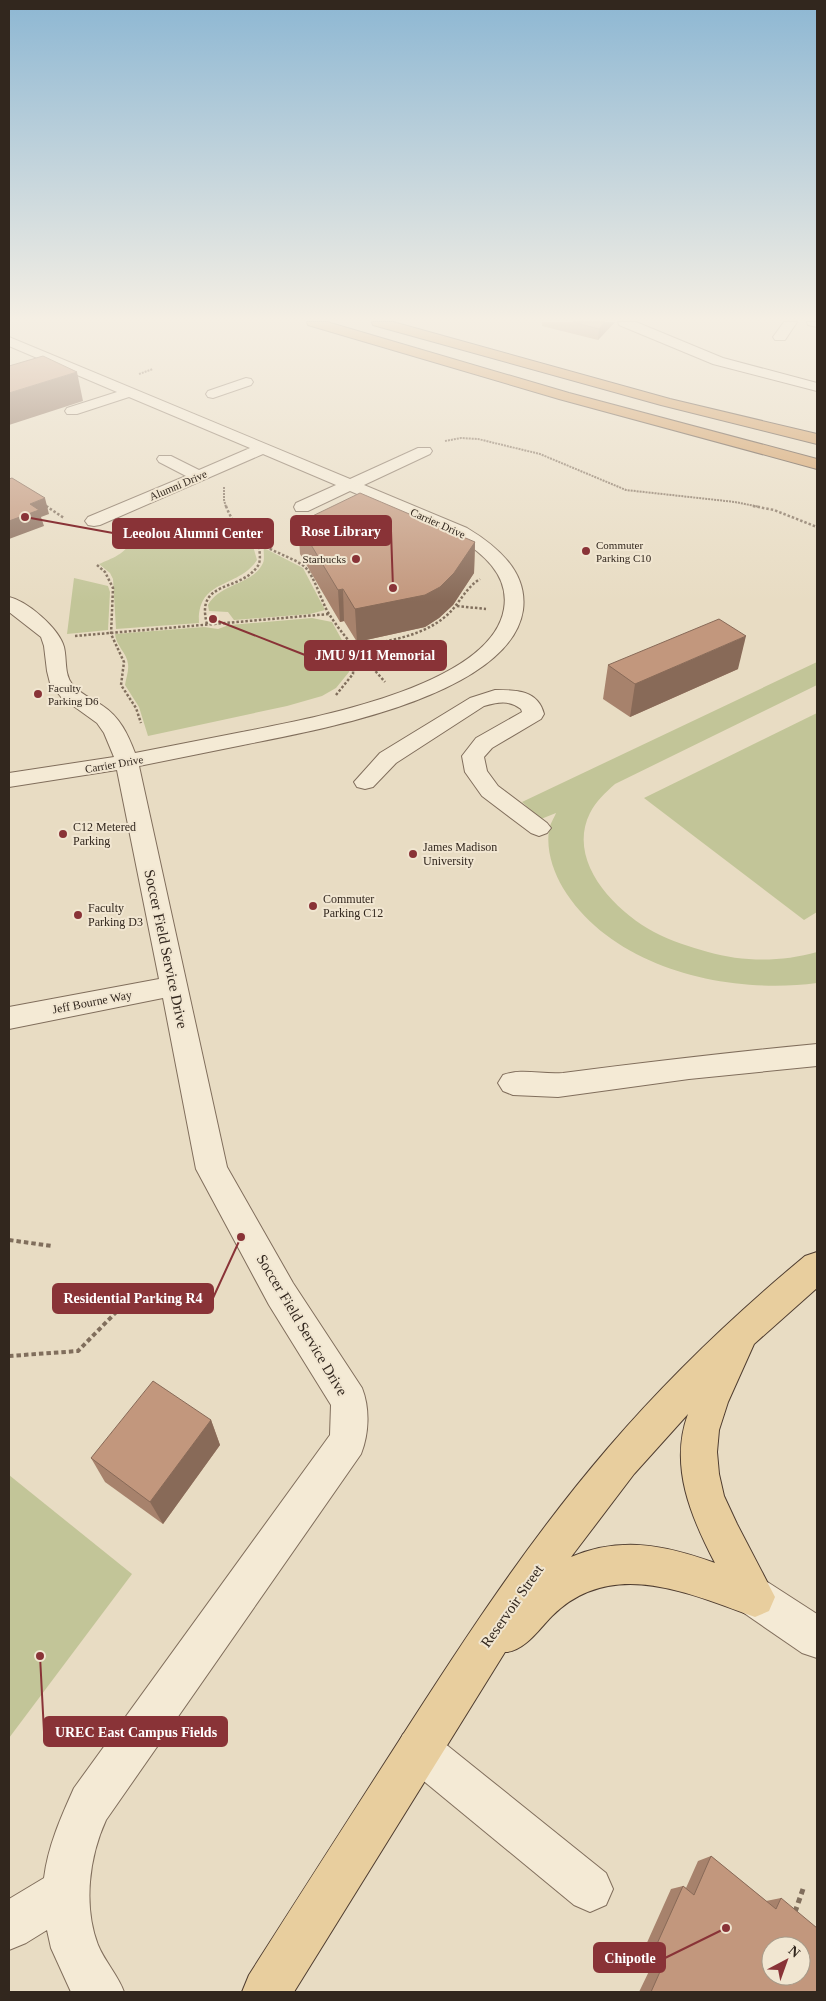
<svg xmlns="http://www.w3.org/2000/svg" width="826" height="2001" viewBox="0 0 826 2001" font-family="Georgia,serif">
	<style>
		.green { fill: #c2c598 }
		.lines { fill: none; stroke-linecap: round; stroke-linejoin: round }
		.minor-casing { stroke: #806e5c; stroke-width: 2 }
		.major-casing { stroke: #4f3d30; stroke-width: 2 }
		.highway-casing { stroke: #4f3d30; stroke-width: 2 }
		.path-far3 { stroke: #806e5c; stroke-width: 2; stroke-dasharray: 2 1; stroke-linecap: butt }
		.path-far2 { stroke: #806e5c; stroke-width: 2.5; stroke-dasharray: 2.5 2; stroke-linecap: butt }
		.path-far1 { stroke: #806e5c; stroke-width: 4; stroke-dasharray: 4.5 3; stroke-linecap: butt }
		.path { stroke: #806e5c; stroke-width: 5; stroke-dasharray: 5.5 4; stroke-linecap: butt }
		.minor { fill: #f4ead5; fill-rule: evenodd }
		.major { fill: #e8ce9e; fill-rule: evenodd }
		.highway { fill: #cf985c; fill-rule: evenodd }
		.wall { fill: #a7826c }
		.shaded-wall { fill: #886a58 }
		.building { fill: #c2977d; stroke: #886a58; fill-rule: evenodd }
		.poi-dot { fill: #893337; stroke: #f1e6d1; stroke-width: 2 }
		.labels { text-anchor: middle; dominant-baseline: central; stroke-width: 4; stroke-linejoin: round; paint-order: stroke }
		.far-street-label { font-size: 11px; fill: #32271e; stroke: #f1e6d1 }
		.far-poi-label { font-size: 11px; fill: #32271e; stroke: #f1e6d1; text-anchor: start }
		.poi-label { font-size: 12px; fill: #32271e; stroke: #f1e6d1; text-anchor: start }
		.street-label { font-size: 12px; fill: #32271e; stroke: #f1e6d1 }
		.near-street-label { font-size: 15px; fill: #32271e; stroke: #f1e6d1 }
		.leader { fill: none; stroke: #893337; stroke-width: 2 }
		.callout-dot { fill: #893337; stroke: #f1e6d1; stroke-width: 2 }
		.callout { fill: #893337; stroke: #893337; stroke-width: 2 }
		.callout-label { font-size: 14px; text-anchor: middle; font-weight: bold; fill: #fff }
	</style>
	<rect width="100%" height="100%" fill="#e8dcc3"/>
	<!-- green -->
	<g class="green">
		<path d="M 119,528 L 194,531 L 244,541 L 253,546 L 257,560 C 238,589 197,578 199,623 L 116,629 L 113,579 L 110,573 L 99,564 C 115,557 143,547 119,528 Z"/>
		<path d="M 264,548 L 303,568 L 325,610 L 310,614 L 234,620 L 228,612 L 209,611 L 208,605 C 220,583 253,585 263,563 C 265,558 263,552 264,548 Z"/>
		<path d="M 74,578 L 108,586 L 110,592 L 108,630 L 67,634 Z"/>
		<path d="M 312,618 L 332,622 L 349,653 L 351,663 L 349,672 L 336,688 L 322,696 L 287,706 L 148,736 L 139,707 L 125,685 C 126,678 129,671 128,664 C 127,653 116,646 115,634 L 204,627 L 218,629 L 229,625 Z"/>
		<path d="M 817,662 L 817,685 L 615,784 C 605,793 596,801 590,813 C 566,861 615,911 654,932 C 671,941 690,947 708,952 C 743,962 782,962 817,952 L 817,983 C 730,995 612,969 563,888 C 553,871 546,850 549,830 C 550,824 554,818 556,813 L 541,819 L 522,802 Z"/>
		<path d="M 817,713 L 817,912 L 804,920 L 644,798 Z"/>
		<path d="M 9,1475 L 132,1574 L 9,1738 Z"/>
	</g>
	<g class="lines">
		<defs>
			<g id="minor">
				<path d="M 618,322 L 636,322 L 723,358 L 817,383 L 817,391 L 713,364 L 619,325 Z"/>
				<path d="M 784,322 L 797,322 L 785,340 L 775,340 L 773,337 Z"/>
				<path d="M 807,322 L 817,322 L 817,327 L 808,325 Z"/>
				<path d="M 9,337 L 350,479 L 418,448 L 430,448 L 432,451 L 430,454 L 364,485 L 467,528 C 497,546 528,572 523,610 C 510,697 313,731 243,745 C 208,752 174,759 139,766 L 227,1167 L 293,1283 L 362,1388 C 370,1408 369,1434 361,1454 L 106,1820 C 89,1857 83,1906 98,1945 C 105,1962 118,1975 124,1992 L 71,1992 L 51,1948 L 47,1930 L 26,1943 L 9,1950 L 9,1899 L 44,1878 C 48,1846 61,1817 74,1788 L 330,1435 L 331,1405 L 269,1305 L 196,1169 L 163,998 L 9,1029 L 9,1007 L 159,979 L 117,770 L 9,787 L 9,773 L 114,757 L 104,733 L 97,723 L 61,697 L 50,683 L 47,671 L 44,646 L 41,637 L 9,612 L 9,597 C 27,601 59,628 64,647 C 67,659 64,674 72,684 C 80,694 93,699 103,706 C 120,717 128,735 135,753 C 171,746 206,739 242,732 C 308,719 491,687 504,609 C 510,574 481,552 455,536 L 350,491 L 308,511 L 296,511 L 294,507 L 296,503 L 336,485 L 263,454 L 100,525 L 94,526 L 88,525 L 85,521 L 88,517 L 186,476 L 159,462 L 157,459 L 159,456 L 171,456 L 199,470 L 250,448 L 129,397 L 77,414 L 67,414 L 65,411 L 67,408 L 117,392 L 9,346 Z"/>
				<path d="M 246,378 L 251,379 L 253,382 L 251,385 L 213,398 L 208,397 L 206,394 L 208,391 Z"/>
				<path d="M 495,690 C 516,690 538,690 544,714 L 541,719 L 492,748 L 484,757 L 487,771 L 498,786 L 547,823 L 551,828 L 547,833 L 539,836 L 531,833 L 482,796 L 465,772 L 462,756 L 476,738 L 522,712 L 521,709 C 509,700 499,702 484,706 L 396,763 L 373,787 L 365,789 L 357,787 L 354,782 L 380,753 L 470,698 Z"/>
				<path d="M 817,1044 L 817,1066 L 689,1079 L 558,1097 L 513,1095 L 503,1091 L 498,1083 L 503,1075 C 522,1068 543,1075 563,1073 C 648,1062 732,1052 817,1044 Z"/>
				<path d="M 755,1577 L 769,1583 L 817,1614 L 817,1658 L 802,1653 L 741,1611 L 735,1597 L 741,1583 Z"/>
				<path d="M 418,1727 L 433,1734 L 606,1873 L 613,1889 L 606,1905 L 590,1912 L 574,1905 L 403,1764 L 396,1749 L 403,1734 Z"/>
			</g>
			<path id="major" d="M 817,1252 L 817,1288 L 754,1344 L 728,1402 L 719,1430 L 717,1452 L 719,1474 L 724,1496 L 737,1524 L 775,1597 L 769,1611 L 755,1617 C 688,1593 611,1557 552,1616 C 540,1628 524,1652 505,1652 L 294,1992 L 242,1992 L 249,1975 C 297,1899 346,1823 395,1747 C 461,1644 528,1541 608,1448 C 668,1378 734,1315 805,1256 ZM 688,1414 C 669,1466 691,1517 715,1563 C 665,1545 621,1536 571,1557 L 634,1474 Z"/>
			<g id="highway">
				<path d="M 307,322 L 327,322 L 569,393 L 817,459 L 817,469 L 559,399 L 308,325 Z"/>
				<path d="M 372,322 L 393,322 L 670,399 L 817,434 L 817,444 L 661,405 L 373,325 Z"/>
			</g>
		</defs>
		<!-- minor casing -->
		<use href="#minor" class="minor-casing"/>
		<!-- major casing -->
		<use href="#major" class="major-casing"/>
		<!-- highway casing -->
		<use href="#highway" class="highway-casing"/>
		<!-- path-far3 -->
		<g class="path-far3">
			<path d="M 139,374 L 153,369"/>
			<path d="M 445,441 L 461,438 L 478,439 L 540,454 L 626,490 L 735,502 L 760,507"/>
			<path d="M 224,487 L 224,500 L 226,507"/>
			<path d="M 45,505 L 48,507"/>
		</g>
		<!-- path-far2 -->
		<g class="path-far2">
			<path d="M 46,506 L 64,518"/>
			<path d="M 226,506 C 235,532 258,544 281,554 C 289,558 298,561 305,567 C 315,577 321,601 329,614 C 345,639 366,660 385,682"/>
			<path d="M 753,506 L 774,510 L 817,527"/>
			<path d="M 140,527 L 197,529 L 235,536 L 245,535"/>
			<path d="M 97,565 L 105,572 L 113,588 L 111,634 L 124,662 L 121,685 L 136,708 L 141,723"/>
			<path d="M 457,606 L 486,609"/>
			<path d="M 207,624 C 195,580 239,592 257,567 C 262,561 259,551 259,544"/>
			<path d="M 75,636 L 329,614"/>
			<path d="M 336,695 L 353,674 L 354,647 C 385,641 420,638 446,616 C 459,605 465,588 480,579"/>
		</g>
		<!-- path-far1 -->
		<g class="path-far1">
			<path d="M 9,1240 L 52,1246"/>
			<path d="M 9,1356 L 78,1351 L 127,1301"/>
		</g>
		<!-- path -->
		<path class="path" d="M 795,1912 L 803,1889"/>
		<!-- minor -->
		<use href="#minor" class="minor"/>
		<!-- major -->
		<use href="#major" class="major"/>
		<!-- highway -->
		<use href="#highway" class="highway"/>
	</g>
	<!-- wall -->
	<g class="wall">
		<path d="M 542,322 L 615,322 L 598,340 L 542,326 Z"/>
		<path d="M 298,523 L 475,542 L 474,573 L 453,605 L 439,618 L 425,627 L 357,642 L 344,621 L 340,622 L 300,554 Z"/>
		<path d="M 608,665 L 738,669 L 630,717 L 603,699 Z"/>
		<path d="M 211,1420 L 220,1445 L 163,1524 L 105,1482 L 91,1458 Z"/>
		<path d="M 711,1856 L 766,1901 L 781,1898 L 817,1992 L 639,1992 L 652,1965 L 641,1956 L 671,1889 L 683,1886 L 686,1888 L 698,1861 Z"/>
	</g>
	<!-- shaded-wall -->
	<g class="shaded-wall">
		<path d="M 605,322 L 615,322 L 598,340 L 599,329 Z"/>
		<path d="M 77,372 L 83,401 L 9,425 L 9,393 Z"/>
		<path d="M 45,498 L 49,514 L 41,517 L 44,526 L 9,539 L 9,521 L 30,504 Z"/>
		<path d="M 475,542 L 474,573 L 453,605 L 439,618 L 425,627 L 357,642 L 355,609 Z"/>
		<path d="M 343,589 L 344,621 L 340,622 L 338,590 Z"/>
		<path d="M 746,636 L 738,669 L 630,717 L 635,684 Z"/>
		<path d="M 211,1420 L 220,1445 L 163,1524 L 150,1502 Z"/>
	</g>
	<!-- building -->
	<g class="building">
		<path d="M 573,322 L 605,322 L 599,329 Z"/>
		<path d="M 43,356 L 77,372 L 9,393 L 9,366 Z"/>
		<path d="M 12,478 L 45,498 L 30,504 L 39,510 L 9,521 L 9,479 Z"/>
		<path d="M 360,493 L 475,542 L 454,573 L 440,587 L 425,595 L 355,609 L 343,589 L 338,590 L 298,523 Z"/>
		<path d="M 719,619 L 746,636 L 635,684 L 608,665 Z"/>
		<path d="M 153,1381 L 211,1420 L 150,1502 L 91,1458 Z"/>
		<path d="M 711,1856 L 776,1909 L 781,1898 L 817,1928 L 817,1992 L 651,1992 L 663,1965 L 652,1955 L 683,1886 L 694,1895 ZM 771,1946 L 801,1946 L 801,1976 L 771,1976 Z"/>
	</g>
	<!-- sky -->
	<linearGradient id="sky" x2="0" y2="1"><stop stop-color="#8db7d3"/><stop offset="0.53" stop-color="#f5efe4"/><stop offset="1" stop-color="#f5efe4" stop-opacity="0"/></linearGradient>
	<rect width="826" height="602" fill="url(#sky)"/>
	<!-- markers -->
	<g class="poi-dot">
		<circle cx="586" cy="551" r="5"/>
		<circle cx="356" cy="559" r="5"/>
		<circle cx="38" cy="694" r="5"/>
		<circle cx="63" cy="834" r="5"/>
		<circle cx="413" cy="854" r="5"/>
		<circle cx="313" cy="906" r="5"/>
		<circle cx="78" cy="915" r="5"/>
	</g>
	<g class="labels">
		<!-- far-street labels -->
		<g class="far-street-label">
			<text transform="translate(178 485) rotate(-23)">Alumni Drive</text>
			<text transform="translate(438 523) rotate(24)">Carrier Drive</text>
			<text transform="translate(114 764) rotate(-10)">Carrier Drive</text>
		</g>
		<!-- far-poi labels -->
		<g class="far-poi-label">
			<text x="596" y="545">Commuter<tspan x="596" dy="13">Parking C10</tspan></text>
			<text x="346" y="559" text-anchor="end">Starbucks</text>
			<text x="48" y="688">Faculty<tspan x="48" dy="13">Parking D6</tspan></text>
		</g>
		<!-- poi labels -->
		<g class="poi-label">
			<text x="73" y="827">C12 Metered<tspan x="73" dy="14">Parking</tspan></text>
			<text x="423" y="847">James Madison<tspan x="423" dy="14">University</tspan></text>
			<text x="323" y="899">Commuter<tspan x="323" dy="14">Parking C12</tspan></text>
			<text x="88" y="908">Faculty<tspan x="88" dy="14">Parking D3</tspan></text>
		</g>
		<!-- street labels -->
		<g class="street-label">
			<text transform="translate(92 1002) rotate(-11)">Jeff Bourne Way</text>
		</g>
		<!-- near-street labels -->
		<g class="near-street-label">
			<text transform="translate(166 949) rotate(78)">Soccer Field Service Drive</text>
			<text transform="translate(302 1325) rotate(59)">Soccer Field Service Drive</text>
			<text transform="translate(512 1606) rotate(-55)">Reservoir Street</text>
		</g>
	</g>
	<!-- callouts -->
	<path class="leader" d="M393 588L391 531M25 517L113 533M213 619L305 655M241 1237L213 1298M40 1656L44 1732M726 1928L665 1958"/>
	<g class="callout-dot">
		<circle cx="393" cy="588" r="5"/>
		<circle cx="25" cy="517" r="5"/>
		<circle cx="213" cy="619" r="5"/>
		<circle cx="241" cy="1237" r="5"/>
		<circle cx="40" cy="1656" r="5"/>
		<circle cx="726" cy="1928" r="5"/>
	</g>
	<g class="callout">
		<rect x="291" y="516" width="100" height="29" rx="5"/>
		<rect x="113" y="519" width="160" height="29" rx="5"/>
		<rect x="305" y="641" width="141" height="29" rx="5"/>
		<rect x="53" y="1284" width="160" height="29" rx="5"/>
		<rect x="44" y="1717" width="183" height="29" rx="5"/>
		<rect x="594" y="1943" width="71" height="29" rx="5"/>
	</g>
	<g class="callout-label">
		<text x="341" y="536">Rose Library</text>
		<text x="193" y="538">Leeolou Alumni Center</text>
		<text x="375" y="660">JMU 9/11 Memorial</text>
		<text x="133" y="1303">Residential Parking R4</text>
		<text x="136" y="1737">UREC East Campus Fields</text>
		<text x="630" y="1963">Chipotle</text>
	</g>
	<!-- border -->
	<rect width="826" height="2001" fill="none" stroke="#32271e" stroke-width="20"/>
	<!-- north arrow -->
	<g transform="translate(786 1961) rotate(41)"><circle r="24" fill="#f1e6d1" stroke="#a59a89"/>
	<path d="M0-4L9 19L0 12L-9 19Z" fill="#893337"/>
	<text y="-8" font-size="14" font-weight="bold" text-anchor="middle" fill="#32271e">N</text>
	</g>
</svg>
